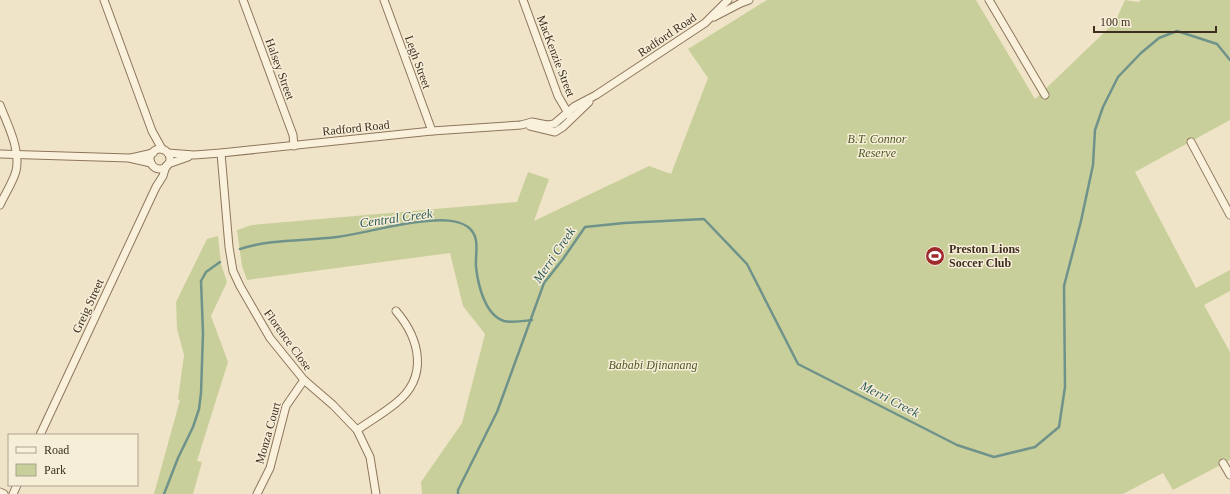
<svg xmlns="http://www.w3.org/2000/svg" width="1230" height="494" viewBox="0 0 1230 494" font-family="'Times New Roman',serif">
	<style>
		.green { fill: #c9cf9b }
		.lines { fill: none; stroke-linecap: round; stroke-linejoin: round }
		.stream { stroke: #6f938a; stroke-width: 2.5 }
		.minor-casing { stroke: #8d765c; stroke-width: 9 }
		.minor { stroke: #faf1dc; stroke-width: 7 }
		.labels { text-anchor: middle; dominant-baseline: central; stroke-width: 3; stroke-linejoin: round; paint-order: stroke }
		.street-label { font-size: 12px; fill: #3d2e20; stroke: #f7eed8 }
		.park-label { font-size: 12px; font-style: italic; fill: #4d5a26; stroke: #f7eed8 }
		.poi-label { font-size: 12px; font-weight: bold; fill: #3d2e20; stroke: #f7eed8; text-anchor: start }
		.water-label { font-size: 13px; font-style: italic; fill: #2f5d5a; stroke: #f7eed8 }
	</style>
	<rect width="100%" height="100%" fill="#f0e4c8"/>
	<!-- green -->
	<g class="green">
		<path d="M 767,0 L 976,0 L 1035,99 L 1115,22 L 1125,0 L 1138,2 L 1141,0 L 1230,0 L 1230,120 L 1135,172 L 1196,288 L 1230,270 L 1230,291 L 1204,305 L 1230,352 L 1230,460 L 1173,490 L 1163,473 L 1123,494 L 422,494 L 421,482 L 462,423 L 485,334 L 463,306 L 450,253 L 247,280 L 242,266 L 237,230 L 252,225 L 517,202 L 528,172 L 549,179 L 534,221 L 649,166 L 671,174 L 708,78 L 688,49 Z"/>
		<path d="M 218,236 L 221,264 L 227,282 L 211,316 L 228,362 L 197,461 L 202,462 L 193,494 L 154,494 L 180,400 L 178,399 L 184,355 L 177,329 L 176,302 L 207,239 Z"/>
	</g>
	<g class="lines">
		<!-- stream -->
		<g class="stream">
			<path d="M 240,249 C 271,239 305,241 337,237 C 367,233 397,223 427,221 C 440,220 457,219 468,227 C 481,237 475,253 476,267 C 478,285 485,315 504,321 C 513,323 523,321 532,320"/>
			<path d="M 164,494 L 178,458 L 193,427 L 199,409 L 201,393 L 203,333 L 201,281 L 206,272 L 220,262"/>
			<path d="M 458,494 L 458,490 L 497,412 L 544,283 L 563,259 L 585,227 L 624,223 L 704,219 L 747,264 L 798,364 L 957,445 L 994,457 L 1035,447 L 1059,427 L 1065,387 L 1064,286 L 1081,221 L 1093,165 L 1095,130 L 1103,107 L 1118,77 L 1141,53 L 1159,38 L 1177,31 L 1217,44 L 1230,60"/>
		</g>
		<defs>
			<g id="minor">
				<path d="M 104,0 L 152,131 L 162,149"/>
				<path d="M 243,0 L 293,135 L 294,146"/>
				<path d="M 384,0 L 432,131"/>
				<path d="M 523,0 L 558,96 L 571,118"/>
				<path d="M 989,0 L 1045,95"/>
				<path d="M 741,3 L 749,0"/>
				<path d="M 714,17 L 739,4"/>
				<path d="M 0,105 C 7,124 21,149 16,171 C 13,182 5,194 0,205"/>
				<path d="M 530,126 L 555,132 L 563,127 L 589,102"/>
				<path d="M 1191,142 L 1230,215"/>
				<circle cx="160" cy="159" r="10"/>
				<path d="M 168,153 L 194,155 L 221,153 L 432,131 L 521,125 L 532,122 L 547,125 L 554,124 L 575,106 L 596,95 L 705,23 L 728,0"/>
				<path d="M 221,153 L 229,247 L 233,271 L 240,286 L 270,338 L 304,380 L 333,405 L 357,430 L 370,457 L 376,494"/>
				<path d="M 0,154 L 129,158 L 151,163"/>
				<path d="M 131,158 L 153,153"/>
				<path d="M 168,164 L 188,157"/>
				<path d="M 357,430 C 370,421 384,413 396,403 C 429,377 420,339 396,311"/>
				<path d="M 40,435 L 156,187 L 163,176 L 166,166"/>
				<path d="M 1223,463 L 1230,475"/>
				<path d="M 0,492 L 4,494"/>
				<path d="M 13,494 L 17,485"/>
				<path d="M 257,494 L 270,468 L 286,406 L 304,380"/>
			</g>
		</defs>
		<!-- minor casing -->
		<use href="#minor" class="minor-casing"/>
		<!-- minor -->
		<use href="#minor" class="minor"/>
	</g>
	<!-- icons -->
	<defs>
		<symbol id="stadium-disc" viewBox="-11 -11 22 22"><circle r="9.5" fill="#9e2a2b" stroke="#f7eed8"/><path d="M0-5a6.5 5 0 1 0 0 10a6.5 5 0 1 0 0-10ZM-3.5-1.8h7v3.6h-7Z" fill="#fff"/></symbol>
	</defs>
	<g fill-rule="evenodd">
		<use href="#stadium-disc" x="924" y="245" width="22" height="22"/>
	</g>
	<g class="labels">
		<!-- street labels -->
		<g class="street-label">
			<text transform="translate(667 35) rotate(-34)">Radford Road</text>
			<text transform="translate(556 56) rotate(69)">MacKenzie Street</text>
			<text transform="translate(418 62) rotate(70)">Legh Street</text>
			<text transform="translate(280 69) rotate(70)">Halsey Street</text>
			<text transform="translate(356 128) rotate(-6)">Radford Road</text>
			<text transform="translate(88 306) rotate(-65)">Greig Street</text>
			<text transform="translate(288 340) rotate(54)">Florence Close</text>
			<text transform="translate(268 433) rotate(-74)">Monza Court</text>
		</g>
		<!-- park labels -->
		<g class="park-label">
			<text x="877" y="139">B.T. Connor<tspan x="877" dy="14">Reserve</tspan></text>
			<text x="653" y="365">Bababi Djinanang</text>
		</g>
		<!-- poi labels -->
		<g class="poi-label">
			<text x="949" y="249">Preston Lions<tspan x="949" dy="14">Soccer Club</tspan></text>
		</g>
		<!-- water labels -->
		<g class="water-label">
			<text transform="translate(396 218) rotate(-8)">Central Creek</text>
			<text transform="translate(554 255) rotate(-56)">Merri Creek</text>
			<text transform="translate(890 399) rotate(27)">Merri Creek</text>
		</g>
	</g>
	<!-- legend -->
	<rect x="8" y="434" width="130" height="52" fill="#f7eed8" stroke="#ada18e"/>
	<rect x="16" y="447" width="20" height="6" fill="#faf1dc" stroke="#ada18e"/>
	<text x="44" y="454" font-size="12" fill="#3d2e20">Road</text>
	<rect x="16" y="464" width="20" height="12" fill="#c9cf9b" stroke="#ada18e"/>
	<text x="44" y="474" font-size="12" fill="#3d2e20">Park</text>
	<!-- scale -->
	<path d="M1094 26v6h122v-6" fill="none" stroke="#3d2e20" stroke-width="2"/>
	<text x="1100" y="26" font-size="12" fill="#3d2e20" stroke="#f7eed8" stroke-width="3" paint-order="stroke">100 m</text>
</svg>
